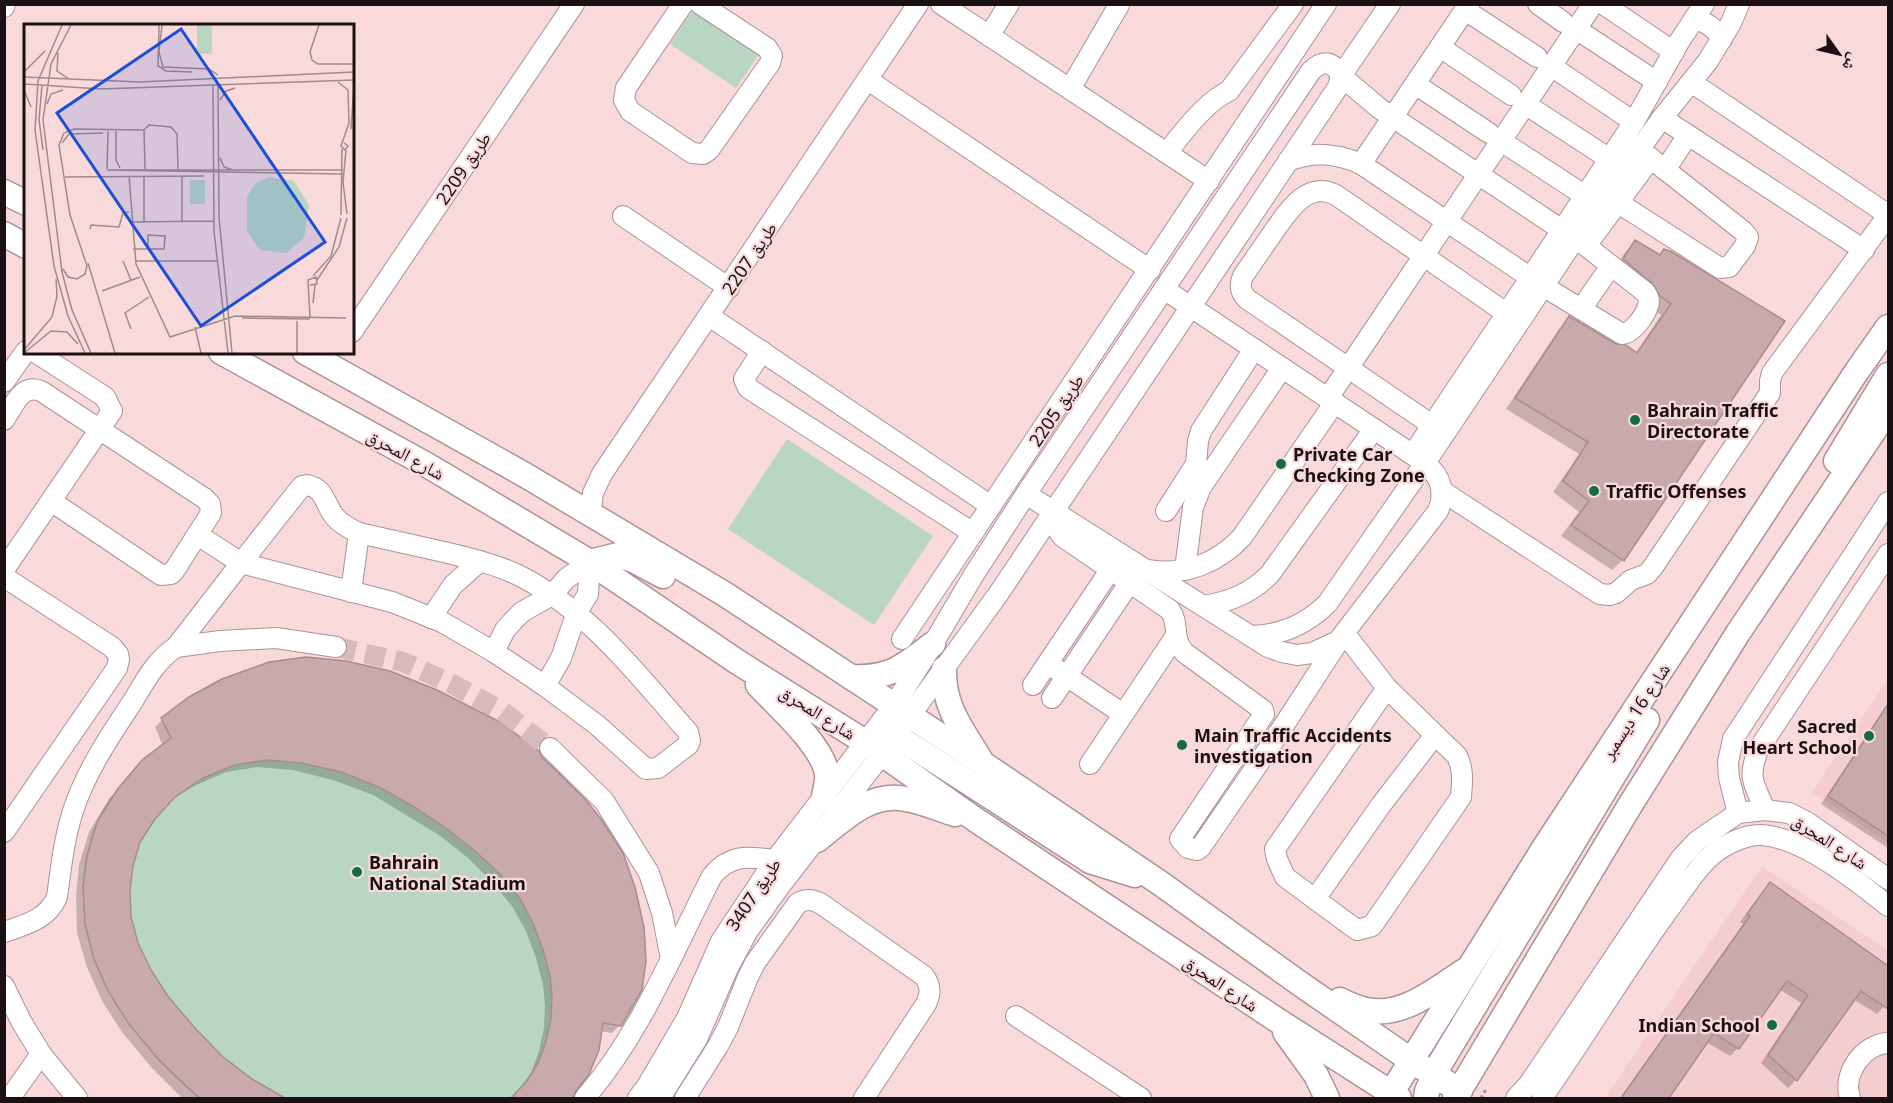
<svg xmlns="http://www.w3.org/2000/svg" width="1893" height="1103" viewBox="0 0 1893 1103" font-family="'Noto Sans','Noto Naskh Arabic',sans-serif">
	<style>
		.built { fill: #f4cdcf }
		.green { fill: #b8d6c1 }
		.shadow { fill: #0003 }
		.building { fill: #c8aaac; stroke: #a98d8e; stroke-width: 1.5 }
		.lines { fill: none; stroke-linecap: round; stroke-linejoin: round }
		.minor-tunnel { stroke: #d8bcbd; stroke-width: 20; stroke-dasharray: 20 10; stroke-linecap: butt }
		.minor-casing { stroke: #ae9293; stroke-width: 22 }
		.major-casing { stroke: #ae9293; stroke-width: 27 }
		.path { stroke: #a99192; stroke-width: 3; stroke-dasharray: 3 3; stroke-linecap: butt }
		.minor { stroke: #fff; stroke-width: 20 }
		.major { stroke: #fff; stroke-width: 24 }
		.poi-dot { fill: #146d40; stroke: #f9dadb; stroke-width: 2 }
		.labels { text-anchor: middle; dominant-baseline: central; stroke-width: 4.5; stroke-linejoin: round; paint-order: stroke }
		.street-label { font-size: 18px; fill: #1c1112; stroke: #f9dadb }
		.poi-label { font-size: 18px; font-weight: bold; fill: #1c1112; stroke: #f9dadb; text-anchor: start }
		.inset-road { fill: none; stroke: #a18a8b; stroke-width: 1.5 }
		.view { fill: #1d4ed8; fill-opacity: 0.15; stroke: #1d4ed8; stroke-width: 3 }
		.inset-edge { fill: none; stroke: #1c1112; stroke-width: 3 }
	</style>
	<rect width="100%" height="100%" fill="#f9dadb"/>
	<!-- built -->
	<g class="built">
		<path d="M 1888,679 L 1888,843 L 1812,792 Z"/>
		<path d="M 1762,866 L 1888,951 L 1888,1098 L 1605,1098 Z"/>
	</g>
	<!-- green -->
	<g class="green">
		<path d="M 693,10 L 759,54 L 736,88 L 670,44 Z"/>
		<path d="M 787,439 L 933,536 L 874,625 L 728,529 Z"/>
		<path d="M 306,657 L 346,661 L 390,671 L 437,690 L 500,722 L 543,755 L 575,787 L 601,819 L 622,852 L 635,887 L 644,927 L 646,961 L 641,995 L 630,1027 L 603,1024 C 599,1055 591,1072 575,1098 L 199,1098 C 180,1084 163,1065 148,1046 C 134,1030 121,1013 110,995 C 80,944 74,878 96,823 C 111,789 142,760 171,738 L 161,718 C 195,692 227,673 269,662 C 281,659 294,659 306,657 Z"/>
	</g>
	<!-- shadow -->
	<g class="shadow">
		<path d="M 1635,242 L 1658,256 L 1664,251 L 1783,322 L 1623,560 L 1612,570 L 1561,536 L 1579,512 L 1553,492 L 1579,454 L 1506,409 L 1559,329 L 1570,318 L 1615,346 L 1635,354 L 1661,315 L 1650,307 L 1613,271 L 1625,252 Z"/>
		<path d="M 345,662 L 620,1025 L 612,1033 L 600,1031 L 574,1090 L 572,1098 L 512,1098 L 531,1073 L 539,1051 L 544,1028 L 545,1005 L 543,985 L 536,958 L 526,931 L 512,906 L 491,881 L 468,858 L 439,835 L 373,795 L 333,780 L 293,770 L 257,767 L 226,772 L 194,786 L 167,803 L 153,818 L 139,842 L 131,866 L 128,889 L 130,917 L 137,943 L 149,971 L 166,996 L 221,1057 L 251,1080 L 282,1098 L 182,1098 L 151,1067 L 122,1032 L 102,1001 L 87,967 L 77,933 L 76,896 L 79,865 L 89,832 L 109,799 L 135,770 L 163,746 L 155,727 L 162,720 Z"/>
		<path d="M 1888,703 L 1888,848 L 1821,804 Z"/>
		<path d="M 1770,884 L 1888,968 L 1888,1002 L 1877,1014 L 1853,999 L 1796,1080 L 1788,1088 L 1761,1063 L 1801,1003 L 1779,989 L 1738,1048 L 1730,1056 L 1706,1042 L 1667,1098 L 1620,1098 L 1743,924 L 1740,922 L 1762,892 Z"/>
	</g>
	<!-- building -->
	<g class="building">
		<path d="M 1635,240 L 1660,255 L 1664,249 L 1672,252 L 1785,321 L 1624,561 L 1571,525 L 1589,501 L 1563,481 L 1588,442 L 1515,398 L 1569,316 L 1616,344 L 1626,345 L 1637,353 L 1671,304 L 1660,296 L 1652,283 L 1623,259 Z"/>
		<path d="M 306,657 L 346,661 L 390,671 L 437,690 L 500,722 L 539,751 L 542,757 L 586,800 L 601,819 L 623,853 L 635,887 L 644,927 L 646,961 L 642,990 L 621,1026 L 603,1023 L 599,1050 L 589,1074 L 576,1091 L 573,1098 L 511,1098 L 527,1081 L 538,1063 L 546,1042 L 551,1019 L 552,996 L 550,976 L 543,950 L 533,923 L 520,899 L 499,873 L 475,851 L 446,828 L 414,807 L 381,788 L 341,772 L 301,763 L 266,760 L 235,765 L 203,778 L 175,797 L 155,819 L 140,842 L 133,866 L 130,889 L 131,917 L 138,943 L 151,970 L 167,995 L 194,1027 L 222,1056 L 252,1079 L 285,1098 L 199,1098 L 159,1060 L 129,1024 L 109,993 L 94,959 L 85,924 L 83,887 L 87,856 L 97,822 L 117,790 L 142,760 L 171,738 L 161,718 L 189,697 L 222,679 L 269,662 Z"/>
		<path d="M 1888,704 L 1888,836 L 1828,796 Z"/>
		<path d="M 1770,882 L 1888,966 L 1888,1009 L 1861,991 L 1797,1081 L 1768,1055 L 1808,995 L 1787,981 L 1739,1049 L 1714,1033 L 1669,1098 L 1621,1098 L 1750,916 L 1747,914 Z"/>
	</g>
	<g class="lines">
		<!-- minor-tunnel -->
		<path class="minor-tunnel" d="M 336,647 L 403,662 L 452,684 L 502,711 L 550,748"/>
		<defs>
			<g id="minor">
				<path d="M 683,4 L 626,88 L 624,100 L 630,111 L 692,153 L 703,154 L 709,150 L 770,63 L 772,56 L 767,48 L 700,4"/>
				<path d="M 941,4 L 1209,181"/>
				<path d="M 1538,4 L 1563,22"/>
				<path d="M 1603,4 L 1674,52"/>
				<path d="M 4,7 L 5,4"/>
				<path d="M 1465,10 L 1537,57"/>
				<path d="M 1694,19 C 1707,22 1715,28 1722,39"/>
				<path d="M 1576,29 L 1657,82"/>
				<path d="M 989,36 L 1009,4"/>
				<path d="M 1440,47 L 1511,95"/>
				<path d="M 1551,66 L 1634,122"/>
				<path d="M 868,80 L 1150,270"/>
				<path d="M 1415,84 L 1489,133"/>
				<path d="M 1070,89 L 1119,5"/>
				<path d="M 1525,104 L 1608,158"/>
				<path d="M 1662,118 L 1864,250"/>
				<path d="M 1501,141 L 1584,195"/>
				<path d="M 1167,153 C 1181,134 1208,100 1229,91 L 1293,4"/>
				<path d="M 1288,161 C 1313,151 1336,153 1361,164 L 1543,286 L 1622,334 C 1632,334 1645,316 1648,306 C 1650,301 1648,296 1645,292 L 1586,246 L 1379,108 L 1341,76 L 1390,4"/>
				<path d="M 1361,164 L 1469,4"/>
				<path d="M 1665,170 L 1688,135"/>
				<path d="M 1606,195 L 1720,268 L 1729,267 L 1745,246 L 1748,237 L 1743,231 L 1630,142"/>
				<path d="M 623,216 L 729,288"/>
				<path d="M 1588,243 L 1651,158"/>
				<path d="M 1581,309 L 1611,266"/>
				<path d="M 709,316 L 991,506"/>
				<path d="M 352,332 L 574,4"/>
				<path d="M 762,351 L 744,379 L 748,388 L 973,533"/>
				<path d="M 4,382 L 26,351"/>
				<path d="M 1328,398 L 1593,4"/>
				<path d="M 4,420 C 14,406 21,383 41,391 L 204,498 L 210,504 L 211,513 L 174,571 L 171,574 L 161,575 L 51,501"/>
				<path d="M 1432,425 L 1247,299 C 1240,292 1239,285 1243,276 C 1252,263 1261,250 1270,237 C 1285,216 1305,179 1336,195 L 1506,313"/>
				<path d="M 1413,454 L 1634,122 L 1679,42 L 1704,4"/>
				<path d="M 307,485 C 325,488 325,505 335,517 C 341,524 350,529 359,533 C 387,539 416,546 444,552 C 469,558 495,564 518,575 C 589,610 637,674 688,732 L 690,741 L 688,745 L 658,768 L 646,769 L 597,725 L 545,686 L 494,652 L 442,622 L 392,602 L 241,563 L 298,491 L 302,486 Z"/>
				<path d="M 1442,491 L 1600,594 L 1610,595 L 1616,593 L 1631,580 L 1647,574 L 1653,567 L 1770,393 L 1770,381 L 1772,373 L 1884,221 L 1885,215 L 1881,210 L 1691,82"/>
				<path d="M 1026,494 L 1268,647 L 1282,652 L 1297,655 L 1312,653 L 1338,641 L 1438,511 C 1446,492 1441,476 1425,463 L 1164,289"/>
				<path d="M 1166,511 L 1196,464 L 1198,441 L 1201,431 L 1254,349"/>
				<path d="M 1054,513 L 1055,526 L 1063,537 L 1170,610 C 1180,624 1171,639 1185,653 L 1263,710 L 1264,714 L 1262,717 L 1180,839 L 1188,848 L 1197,850 L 1201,847 L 1269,748 L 1338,642"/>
				<path d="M 590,515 L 593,493 L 602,474 L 918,4"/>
				<path d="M 4,570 L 112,411 L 105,397 L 35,352"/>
				<path d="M 1149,570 C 1185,576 1218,563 1242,537 L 1335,402"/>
				<path d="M 1185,570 L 1193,507 L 1201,487 L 1282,368"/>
				<path d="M 4,577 L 112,647 L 118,654 L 119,659 L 117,668 L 4,832"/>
				<path d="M 351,592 L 359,533"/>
				<path d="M 1203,606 C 1230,602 1251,593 1270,574 L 1374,429"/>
				<path d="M 431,618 L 453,585 L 480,561"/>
				<path d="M 1345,634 L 1387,688 L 1457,756 C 1464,770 1462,782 1461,797 L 1372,926 L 1357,930 L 1285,877 L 1277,859 L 1275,849 L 1387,688"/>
				<path d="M 1251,636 C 1282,635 1305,625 1327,604 L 1425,463 L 1575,239 L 1662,118 L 1708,61 L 1731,23 L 1739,4"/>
				<path d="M 902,639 L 1326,4"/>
				<path d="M 176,647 L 220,641 L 276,638 L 336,647"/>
				<path d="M 494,652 L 505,630 L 513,621 L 522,612 L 552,595 L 567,578 L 590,562"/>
				<path d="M 1056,669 L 1123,714"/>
				<path d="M 1033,685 L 1111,569"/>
				<path d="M 545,686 L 561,658 L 577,612 L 588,594 L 590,562"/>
				<path d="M 1052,698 L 1130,582"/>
				<path d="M 550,748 L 604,801 L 649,873 L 662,913 L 671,959"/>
				<path d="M 1090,764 L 1175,637"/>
				<path d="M 1765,810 C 1754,783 1747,779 1758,750 L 1888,554"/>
				<path d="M 1738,813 L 1729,778 L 1728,762 L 1733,739 L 1888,502"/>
				<path d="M 1315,899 L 1381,805 L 1435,735"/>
				<path d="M 4,932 C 25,925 48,919 57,897 C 61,868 64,839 73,811 C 86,771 110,736 133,701 C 145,681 156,660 176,647 L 241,563 L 198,535"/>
				<path d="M 4,986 L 21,1021 L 41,1054 L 77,1098"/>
				<path d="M 1016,1016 L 1141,1098"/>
				<path d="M 10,1098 L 41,1054"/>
				<path d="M 585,1098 C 641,1033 673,952 712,876 C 731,853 749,857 775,860"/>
				<path d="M 638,1098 L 647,1086 L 687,1018 L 721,941 L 775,860 L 894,705 L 933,644 L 973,576 L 1026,494 L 1311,71 C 1323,59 1333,61 1341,76 L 1338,87 L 999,593 L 882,754 L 780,886 L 747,932 L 728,968 L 697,1039 L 660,1098"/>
				<path d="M 685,1098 L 718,1046 L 728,1027 L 748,977 L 755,963 L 798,903 C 806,899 811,899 820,903 L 924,976 C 931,986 931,993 926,1004 L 864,1098"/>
				<path d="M 1516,1098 L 1529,1084 L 1681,858 L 1697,841 L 1738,813 L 1765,810 L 1789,813 L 1807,822 L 1888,879"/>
				<path d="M 1542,1098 C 1585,1037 1623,973 1667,912 C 1680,895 1696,868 1712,855 C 1725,844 1746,834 1762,835 C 1803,838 1857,881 1888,906"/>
				<path d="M 1850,1098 C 1842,1074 1863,1044 1888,1043"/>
			</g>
			<g id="major">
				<path d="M 4,192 L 26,203"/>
				<path d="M 4,234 L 26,246"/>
				<path d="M 221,352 L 427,465 L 590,562 L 736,661 L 865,742 L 976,820 L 1277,1020 L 1399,1098"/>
				<path d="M 305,352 L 525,475 L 723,593 L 982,763 L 1160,883 L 1299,983 L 1412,1061 L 1460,1091"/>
				<path d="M 1836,461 L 1888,375"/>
				<path d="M 590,562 L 618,555 L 633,560 L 663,576"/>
				<path d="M 944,669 C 943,706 961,728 980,759"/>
				<path d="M 851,677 C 891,679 903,666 933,644"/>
				<path d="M 758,685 C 777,705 823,746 827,774 C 828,781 825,790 824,797"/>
				<path d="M 865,742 L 879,735 L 895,735 L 1090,861 L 1135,875"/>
				<path d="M 817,840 C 843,820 870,791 906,799 C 923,802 939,809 955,814"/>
				<path d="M 1340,1000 C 1348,1004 1357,1008 1366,1010 C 1402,1018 1435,990 1464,971"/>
				<path d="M 1285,1032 L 1316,1075 L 1327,1098"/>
				<path d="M 1388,1098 L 1544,848 L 1857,371 L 1888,327"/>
				<path d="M 1426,1098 L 1427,1091 L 1441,1062 L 1647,720"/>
				<path d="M 1455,1098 L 1629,807 L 1738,633 L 1888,410"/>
			</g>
		</defs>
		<!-- minor casing -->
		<use href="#minor" class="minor-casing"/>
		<!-- major casing -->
		<use href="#major" class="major-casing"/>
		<!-- path -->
		<path class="path" d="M 1481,1098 L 1485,1091 L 1484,1090"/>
		<!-- minor -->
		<use href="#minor" class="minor"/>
		<!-- major -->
		<use href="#major" class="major"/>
	</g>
	<!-- markers -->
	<g class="poi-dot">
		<circle cx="1635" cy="420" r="6"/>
		<circle cx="1281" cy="464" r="6"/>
		<circle cx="1594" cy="491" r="6"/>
		<circle cx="1869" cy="736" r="6"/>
		<circle cx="1182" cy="745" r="6"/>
		<circle cx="357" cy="872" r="6"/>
		<circle cx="1772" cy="1025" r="6"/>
	</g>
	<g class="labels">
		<!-- street labels -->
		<g class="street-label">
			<text transform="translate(463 168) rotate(-56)">طريق 2209</text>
			<text transform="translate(749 258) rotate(-56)">طريق 2207</text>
			<text transform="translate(1056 410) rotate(-56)">طريق 2205</text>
			<text transform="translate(406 454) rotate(29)">شارع المحرق</text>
			<text transform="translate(1635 711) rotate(-57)">شارع 16 ديسمبر</text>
			<text transform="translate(818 712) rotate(32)">شارع المحرق</text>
			<text transform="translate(1830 841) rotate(33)">شارع المحرق</text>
			<text transform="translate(753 894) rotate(-56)">طريق 3407</text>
			<text transform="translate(1221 983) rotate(34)">شارع المحرق</text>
		</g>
		<!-- poi labels -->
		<g class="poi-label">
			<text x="1647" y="410">Bahrain Traffic<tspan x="1647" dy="21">Directorate</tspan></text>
			<text x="1293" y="454">Private Car<tspan x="1293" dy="21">Checking Zone</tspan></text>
			<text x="1606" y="491">Traffic Offenses</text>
			<text x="1857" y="726" text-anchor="end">Sacred<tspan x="1857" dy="21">Heart School</tspan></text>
			<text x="1194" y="735">Main Traffic Accidents<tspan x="1194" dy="21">investigation</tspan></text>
			<text x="369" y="862">Bahrain<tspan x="369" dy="21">National Stadium</tspan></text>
			<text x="1760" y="1025" text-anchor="end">Indian School</text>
		</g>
	</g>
	<!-- overview -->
	<g transform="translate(24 24)">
		<rect width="330" height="330" fill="#f9dadb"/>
		<path d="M 173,1 L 188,1 L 188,30 L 173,30 ZM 245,153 L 270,157 L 285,181 L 280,214 L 262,229 L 236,226 L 223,207 L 223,172 L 232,159 ZM 166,156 L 181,156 L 181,180 L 166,180 Z" fill="#b8d6c1"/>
		<path class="inset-road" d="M 38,1 L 14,57 L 11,106 L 30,242 L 44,292 L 61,329M 47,1 L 27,40 L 19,96 L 38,248 L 48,286 L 67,329M 135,1 L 134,42 L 142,47 L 168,48M 138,1 L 135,28 L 139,43 L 185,45 L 194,51M 295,1 L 286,28 L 288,36 L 294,40 L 330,40M 34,29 L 33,47 L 45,55M 0,48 L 21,27M 0,53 L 116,58 L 330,48M 314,58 L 324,66 L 325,99 L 317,122 L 321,126 L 324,122 L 320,119M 0,60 L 77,65 L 330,56M 18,61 L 15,96 L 19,126M 189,62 L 190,207 L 204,329M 194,62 L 195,193 L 208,329M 0,66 L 7,83M 196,76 L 202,67 L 211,64M 23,80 L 27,70 L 39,66M 327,105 L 330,61M 120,106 L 121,145M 92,107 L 92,136 L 96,144M 38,119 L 45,110 L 79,109M 322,126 L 319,158 L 323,190M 196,134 L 200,143 L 209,146M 83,145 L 84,107M 319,146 L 83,146 L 319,150M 105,152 L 112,240 L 146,313 L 211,292 L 322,294M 120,152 L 120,198M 158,152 L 158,198M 41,153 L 180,152M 317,191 L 318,125M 106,198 L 190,197M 66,205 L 67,201 L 95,203 L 99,189 L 105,188M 109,225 L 140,225 L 141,212 L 124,211 L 124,225M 99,237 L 107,256M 111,237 L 193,237M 64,239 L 91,329M 39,245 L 44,253 L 53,255 L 61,250 L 63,242 L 46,191 L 35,121 L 40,109 L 50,105 L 120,106 L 125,101 L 147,103 L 153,110 L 154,145M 289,252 L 307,232 L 317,194M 293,256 L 315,223 L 323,194M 78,267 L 116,253M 289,279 L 291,261M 286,293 L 284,256 L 292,253 L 293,260 L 286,261M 218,294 L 286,295M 273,297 L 273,329M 171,303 L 177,329M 107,305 L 101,289 L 125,273M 0,326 L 28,293 L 33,272 L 32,255M 0,329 L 27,307 L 43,308 L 54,320"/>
		<path class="view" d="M 157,5 L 301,218 L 177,302 L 33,89 Z"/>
		<rect width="330" height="330" class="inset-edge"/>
	</g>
	<!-- border -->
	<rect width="1893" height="1103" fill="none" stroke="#1c1112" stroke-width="12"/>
	<!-- north arrow -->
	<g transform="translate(1839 54) rotate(124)" stroke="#f9dadb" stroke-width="4.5" paint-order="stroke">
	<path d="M0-4.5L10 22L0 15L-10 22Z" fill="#1c1112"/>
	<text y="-9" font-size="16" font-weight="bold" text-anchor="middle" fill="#1c1112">ش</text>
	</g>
</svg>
